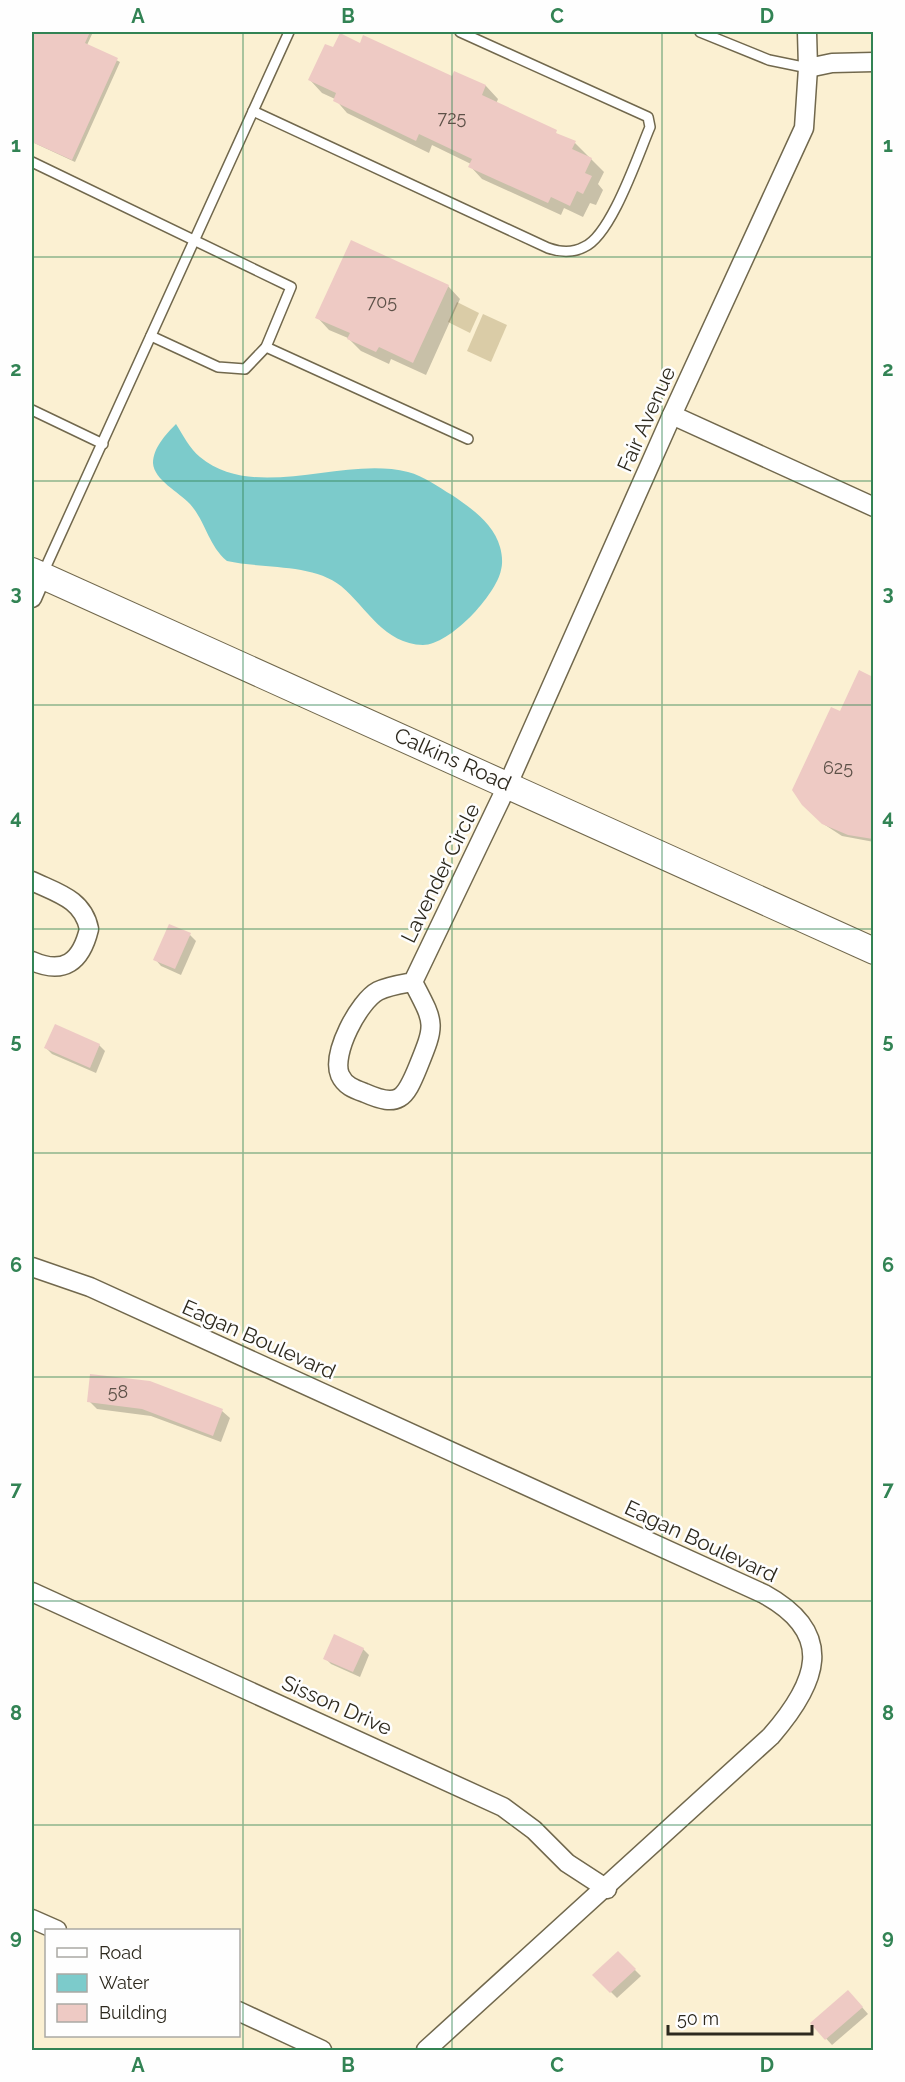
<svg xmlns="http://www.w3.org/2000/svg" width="905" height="2082" viewBox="0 0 905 2082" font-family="Raleway,sans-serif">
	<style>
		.green { fill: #dacca7 }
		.water { fill: #7ccbcb }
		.shadow { fill: #0003 }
		.building { fill: #eecac4 }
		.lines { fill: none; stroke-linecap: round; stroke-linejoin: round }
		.lane-casing { stroke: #71684d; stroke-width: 12 }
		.street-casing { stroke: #71684d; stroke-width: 21 }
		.secondary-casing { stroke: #71684d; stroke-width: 28 }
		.lane { stroke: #fff; stroke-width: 9 }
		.street { stroke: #fff; stroke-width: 18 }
		.secondary { stroke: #fff; stroke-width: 26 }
		.grid { fill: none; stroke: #328354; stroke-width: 1.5; stroke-opacity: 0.55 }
		.labels { text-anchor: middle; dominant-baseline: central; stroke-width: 5; stroke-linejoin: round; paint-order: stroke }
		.number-label { font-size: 18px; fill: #5d5148 }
		.street-label { font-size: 21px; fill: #2d291e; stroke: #fefefe }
		.neatline { fill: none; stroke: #328354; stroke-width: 2 }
		.grid-label { font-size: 20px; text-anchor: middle; font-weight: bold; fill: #328354 }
	</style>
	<rect width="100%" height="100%" fill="#fbf0d2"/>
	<!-- green -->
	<g class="green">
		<path d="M 457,302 L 479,313 L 470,333 L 448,322 Z"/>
		<path d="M 483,314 L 507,325 L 491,362 L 467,351 Z"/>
	</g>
	<!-- water -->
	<path class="water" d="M 176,424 C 183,435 190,449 200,457 C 256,503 343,455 408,472 C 424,476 438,487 452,495 C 471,508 494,524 500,547 C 502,554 503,563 501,570 C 496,595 450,645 423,645 C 384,644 367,608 341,586 C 313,563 262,569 227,561 C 208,545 206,522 190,504 C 179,492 154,480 153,463 C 153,448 166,434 176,424 Z"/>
	<!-- shadow -->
	<g class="shadow">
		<path d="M 32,32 L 93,32 L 87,45 L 120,62 L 75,162 L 32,142 Z"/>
		<path d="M 360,45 L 452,78 L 455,73 L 486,86 L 498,99 L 496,104 L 575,143 L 604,172 L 598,184 L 603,190 L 596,205 L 590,203 L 583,217 L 564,208 L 561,215 L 482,179 L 470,166 L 471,164 L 432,145 L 429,153 L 347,113 L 335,99 L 322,93 L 310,80 L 334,49 Z"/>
		<path d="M 448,286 L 460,299 L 426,375 L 391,359 L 389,364 L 361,351 L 348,338 L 329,330 L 317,317 Z"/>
		<path d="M 860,672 L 874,679 L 874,842 L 842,836 L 822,823 L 841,713 Z"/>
		<path d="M 190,935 L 196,941 L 181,975 L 161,966 L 155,959 Z"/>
		<path d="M 99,1045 L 105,1051 L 96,1073 L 52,1054 L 46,1048 Z"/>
		<path d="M 89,1401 L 222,1411 L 230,1418 L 221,1442 L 151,1416 L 97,1409 Z"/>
		<path d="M 363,1649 L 369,1655 L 360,1677 L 331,1664 L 325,1658 Z"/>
		<path d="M 618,1953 L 641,1976 L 617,1998 L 594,1975 Z"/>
		<path d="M 854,1998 L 868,2014 L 832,2045 L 813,2024 Z"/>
	</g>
	<!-- building -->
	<g class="building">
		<path d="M 32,32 L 90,32 L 85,43 L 118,58 L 72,160 L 32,142 Z"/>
		<path d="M 340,33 L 360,43 L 363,35 L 452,76 L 454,71 L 486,85 L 482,95 L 557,130 L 556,133 L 576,141 L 572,149 L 592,158 L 585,173 L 592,176 L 583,194 L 577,191 L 570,206 L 551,197 L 548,203 L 468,167 L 472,159 L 419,134 L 416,141 L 333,101 L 336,93 L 308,80 L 325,44 L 333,47 Z"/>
		<path d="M 351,240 L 449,285 L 413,363 L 379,347 L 376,352 L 347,339 L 350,333 L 315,318 Z"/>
		<path d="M 859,670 L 873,677 L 873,839 L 848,835 L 822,824 L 802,805 L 792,790 L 831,707 L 840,711 Z"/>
		<path d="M 169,924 L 191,933 L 175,969 L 153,960 Z"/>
		<path d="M 55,1024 L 100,1044 L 90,1068 L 44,1048 Z"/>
		<path d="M 90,1374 L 150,1381 L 223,1409 L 213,1436 L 142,1409 L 87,1402 Z"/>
		<path d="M 334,1634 L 364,1648 L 353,1672 L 323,1659 Z"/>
		<path d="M 618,1951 L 636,1969 L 610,1993 L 592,1975 Z"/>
		<path d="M 848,1990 L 863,2007 L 825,2040 L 810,2023 Z"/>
	</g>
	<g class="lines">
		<defs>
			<g id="lane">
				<path d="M 700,32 L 769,60 L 808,68"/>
				<path d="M 253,111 L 548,248 C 559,252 573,253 584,247 C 611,236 638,155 650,127 L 648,117 L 460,32"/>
				<path d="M 32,162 L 291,287 L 266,347 L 245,369 L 218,367 L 151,336"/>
				<path d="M 266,347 L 468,439"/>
				<path d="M 32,410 L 103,444"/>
				<path d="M 43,573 L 289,32"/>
			</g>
			<g id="street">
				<path d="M 807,32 L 808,68 L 832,63 L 874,62"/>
				<path d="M 672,415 L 874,507"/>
				<path d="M 32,598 L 42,575"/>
				<path d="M 32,881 C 57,893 83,899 89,929 C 81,962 64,975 32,961"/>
				<path d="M 413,982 C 435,1024 436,1023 418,1067 C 405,1099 399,1108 365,1093 C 354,1089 345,1086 340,1075 C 331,1054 359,1001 378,991 C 388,986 402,984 413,982 L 508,784 L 672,415 L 804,128 L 808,68"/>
				<path d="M 32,1267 L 90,1287 L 764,1594 C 837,1634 817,1683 771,1736 L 426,2050"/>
				<path d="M 32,1592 L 503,1807 L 534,1830 L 567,1863 L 607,1889"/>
				<path d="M 32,1919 L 57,1930"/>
				<path d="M 238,2011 L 322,2050"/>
			</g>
			<path id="secondary" d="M 32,571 L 874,951"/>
		</defs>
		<!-- lane casing -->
		<use href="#lane" class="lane-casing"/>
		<!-- street casing -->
		<use href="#street" class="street-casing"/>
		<!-- secondary casing -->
		<use href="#secondary" class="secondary-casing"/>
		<!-- lane -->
		<use href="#lane" class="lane"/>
		<!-- street -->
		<use href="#street" class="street"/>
		<!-- secondary -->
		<use href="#secondary" class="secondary"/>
	</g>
	<!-- grid -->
	<path class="grid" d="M 243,32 L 243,2050M 452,32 L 452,2050M 662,32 L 662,2050M 32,257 L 874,257M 32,481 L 874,481M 32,705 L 874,705M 32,929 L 874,929M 32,1153 L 874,1153M 32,1377 L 874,1377M 32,1601 L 874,1601M 32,1825 L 874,1825"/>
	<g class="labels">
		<!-- number labels -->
		<g class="number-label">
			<text x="452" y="117">725</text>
			<text x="382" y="301">705</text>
			<text x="838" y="767">625</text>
			<text x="118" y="1391">58</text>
		</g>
		<!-- street labels -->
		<g class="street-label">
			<text transform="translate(646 419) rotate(-66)">Fair Avenue</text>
			<text transform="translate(453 759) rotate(24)">Calkins Road</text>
			<text transform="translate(440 873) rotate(-64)">Lavender Circle</text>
			<text transform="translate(259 1339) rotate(24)">Eagan Boulevard</text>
			<text transform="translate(701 1541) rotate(25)">Eagan Boulevard</text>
			<text transform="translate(337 1705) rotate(24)">Sisson Drive</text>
		</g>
	</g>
	<!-- border -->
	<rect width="905" height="2082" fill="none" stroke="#fefefe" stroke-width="66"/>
	<!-- legend -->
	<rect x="45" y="1929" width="195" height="108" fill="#fefefe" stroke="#aaa9a4" stroke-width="1.5"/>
	<rect x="57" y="1948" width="30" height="9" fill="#ffffff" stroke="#aaa9a4" stroke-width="1.5"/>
	<text x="99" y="1959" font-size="18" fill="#2d291e">Road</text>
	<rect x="57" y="1974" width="30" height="18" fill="#7ccbcb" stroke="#aaa9a4" stroke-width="1.5"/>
	<text x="99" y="1989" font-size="18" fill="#2d291e">Water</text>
	<rect x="57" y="2004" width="30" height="18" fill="#eecac4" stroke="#aaa9a4" stroke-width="1.5"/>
	<text x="99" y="2019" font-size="18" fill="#2d291e">Building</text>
	<!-- scale -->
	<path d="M668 2025v9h144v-9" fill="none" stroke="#2d291e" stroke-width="3"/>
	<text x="677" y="2025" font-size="18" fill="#2d291e" stroke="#fefefe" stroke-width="4.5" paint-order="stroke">50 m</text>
	<rect x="33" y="33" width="839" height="2016" class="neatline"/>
	<g class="grid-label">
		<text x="138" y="23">A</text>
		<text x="348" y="23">B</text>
		<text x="557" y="23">C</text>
		<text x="767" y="23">D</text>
		<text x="16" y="152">1</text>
		<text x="888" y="152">1</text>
		<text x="16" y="376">2</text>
		<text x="888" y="376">2</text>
		<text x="16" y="600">3</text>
		<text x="888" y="600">3</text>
		<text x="16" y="824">4</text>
		<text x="888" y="824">4</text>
		<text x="16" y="1048">5</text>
		<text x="888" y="1048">5</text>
		<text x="16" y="1272">6</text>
		<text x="888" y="1272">6</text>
		<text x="16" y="1496">7</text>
		<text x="888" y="1496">7</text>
		<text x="16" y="1720">8</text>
		<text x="888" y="1720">8</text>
		<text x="16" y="1944">9</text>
		<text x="888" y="1944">9</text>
		<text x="138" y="2072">A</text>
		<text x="348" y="2072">B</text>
		<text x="557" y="2072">C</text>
		<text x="767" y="2072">D</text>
	</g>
</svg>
